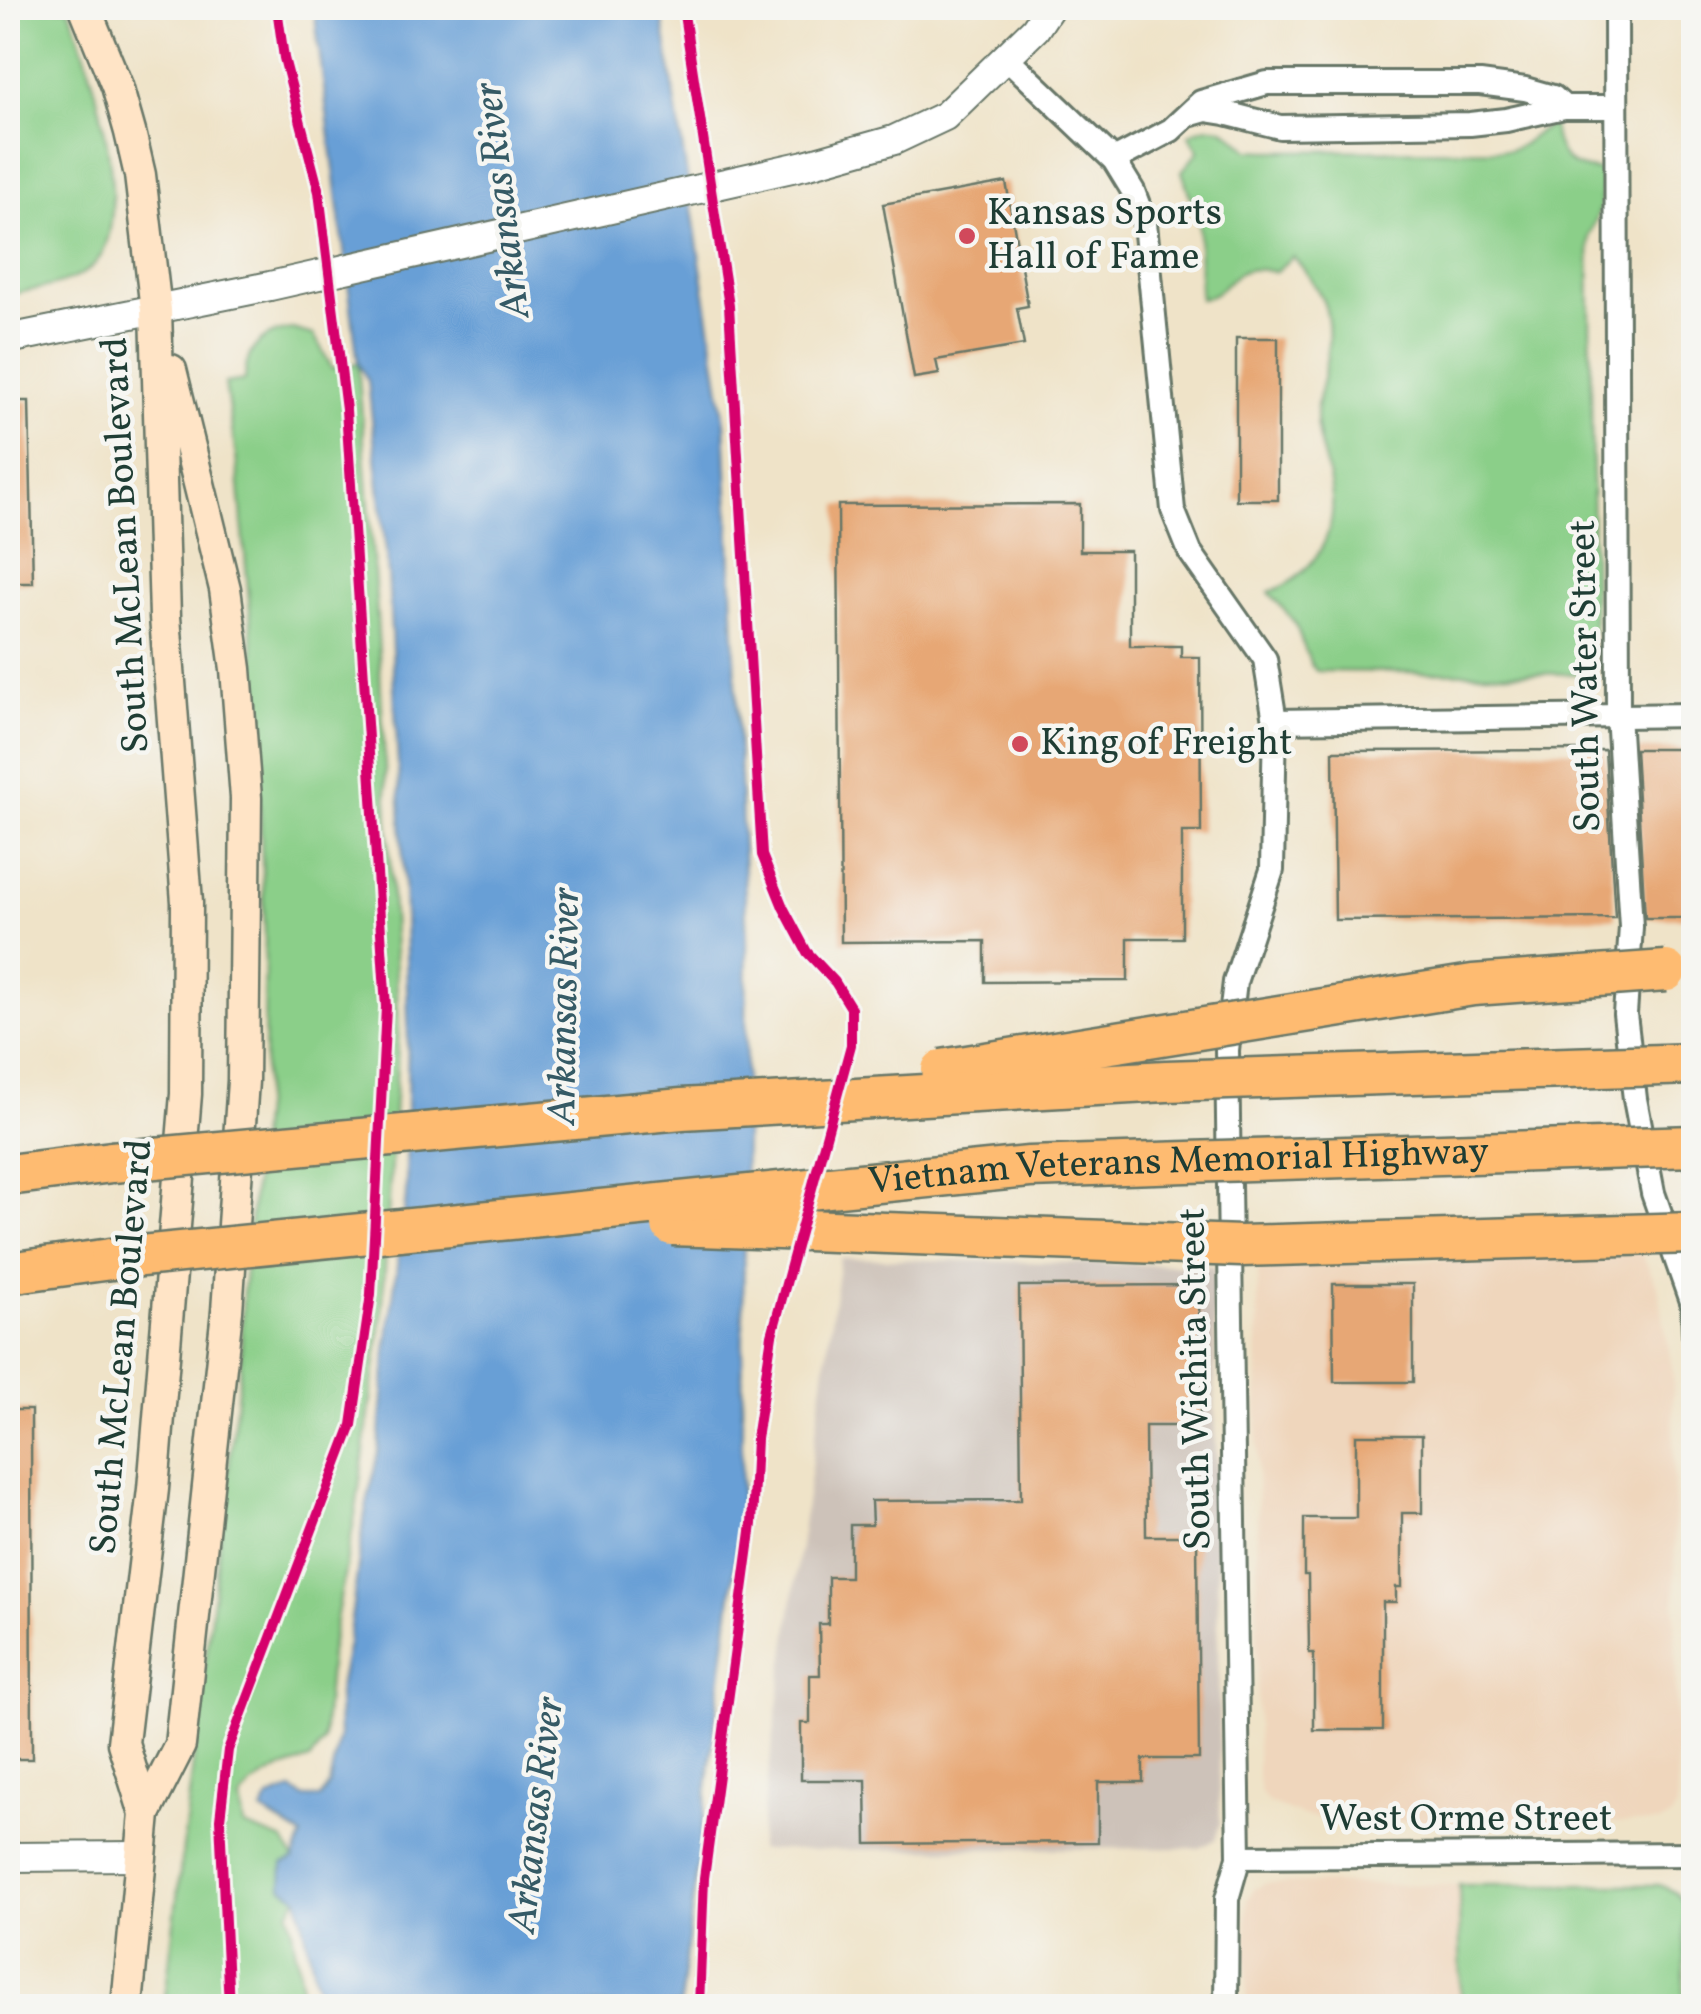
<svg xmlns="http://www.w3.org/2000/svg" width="1701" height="2014" viewBox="0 0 1701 2014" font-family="Vollkorn,serif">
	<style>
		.built { fill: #efd6bc }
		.industrial { fill: #cdc2b9 }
		.green { fill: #8bcf89; stroke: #55865e; stroke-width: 2.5 }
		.water { fill: #689fd6; stroke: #446e85; stroke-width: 2.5 }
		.building { fill: #e7a774 }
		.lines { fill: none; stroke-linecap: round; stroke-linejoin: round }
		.minor-casing { stroke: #687768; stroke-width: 28 }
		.tertiary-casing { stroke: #687768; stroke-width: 32 }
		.secondary-casing { stroke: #687768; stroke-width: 35 }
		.motorway-casing { stroke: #687768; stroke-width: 45 }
		.minor { stroke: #fff; stroke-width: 22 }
		.tertiary { stroke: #fff; stroke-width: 28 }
		.secondary { stroke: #ffe4c6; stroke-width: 30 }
		.motorway { stroke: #febb71; stroke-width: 40 }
		.motorway-bridge-casing { stroke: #687768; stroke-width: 45; stroke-linecap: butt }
		.motorway-bridge { stroke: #febb71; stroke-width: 40 }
		.cycleway-casing { stroke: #f6f6f2; stroke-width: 16 }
		.cycleway { stroke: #d6006c; stroke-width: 10 }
		.poi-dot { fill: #d1495b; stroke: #f6f6f2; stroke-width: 4 }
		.labels { text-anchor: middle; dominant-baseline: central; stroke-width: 9; stroke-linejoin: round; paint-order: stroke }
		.poi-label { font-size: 38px; fill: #1f3d34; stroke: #f6f6f2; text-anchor: start }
		.street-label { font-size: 38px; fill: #1f3d34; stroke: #f6f6f2 }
		.water-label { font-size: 40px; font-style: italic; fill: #355a65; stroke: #f6f6f2 }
	</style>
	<rect width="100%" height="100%" fill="#f6f6f2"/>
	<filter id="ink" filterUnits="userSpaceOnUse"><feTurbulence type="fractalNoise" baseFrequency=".01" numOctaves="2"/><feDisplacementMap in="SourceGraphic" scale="20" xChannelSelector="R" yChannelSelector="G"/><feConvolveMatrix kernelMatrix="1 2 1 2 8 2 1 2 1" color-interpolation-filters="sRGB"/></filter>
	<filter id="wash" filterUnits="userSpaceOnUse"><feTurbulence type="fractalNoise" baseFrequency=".0048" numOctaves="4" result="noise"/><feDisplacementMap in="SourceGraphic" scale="40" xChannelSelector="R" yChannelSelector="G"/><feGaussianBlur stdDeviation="2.25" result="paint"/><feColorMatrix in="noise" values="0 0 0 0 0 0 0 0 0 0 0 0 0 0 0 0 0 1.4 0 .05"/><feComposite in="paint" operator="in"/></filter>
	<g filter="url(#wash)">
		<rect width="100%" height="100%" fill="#efe3c8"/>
		<!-- built -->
		<g class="built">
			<path d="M 1641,1252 L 1658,1287 L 1673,1373 L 1677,1807 L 1671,1817 L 1660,1823 L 1353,1821 L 1303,1816 L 1269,1803 L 1261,1793 L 1257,1775 L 1258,1267 Z"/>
			<path d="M 1267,1883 L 1459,1885 L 1461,2006 L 1247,2006 L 1247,1900 L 1254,1889 Z"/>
		</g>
		<!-- industrial -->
		<path class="industrial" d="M 840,1258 L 1214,1266 L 1220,1823 L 1215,1840 L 1199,1848 L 758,1850 Z"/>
		<!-- green -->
		<g class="green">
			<path d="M 8,8 L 69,8 C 90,61 143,230 88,270 C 66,286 33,289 8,295 Z"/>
			<path d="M 1553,124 C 1556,156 1568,170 1601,170 L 1601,207 L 1589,236 L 1594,631 L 1579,639 L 1578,674 L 1317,671 L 1311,665 L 1295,623 L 1269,592 C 1308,579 1336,540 1332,497 C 1330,469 1316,443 1316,414 C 1317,399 1323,383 1325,368 C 1335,316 1326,295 1293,256 L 1275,272 C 1227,259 1231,294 1200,299 L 1199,225 L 1182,171 L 1199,151 L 1189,135 C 1216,117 1229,131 1249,150 L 1268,151 L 1510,150 C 1527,146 1536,130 1553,124 Z"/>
			<path d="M 292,329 L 314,335 L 332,368 L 358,363 L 376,599 L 399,1028 L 382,1318 L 356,1510 L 330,1653 L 323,1741 L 310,1760 L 278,1770 L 252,1785 L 240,1800 L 244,1826 L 284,1841 L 294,1859 L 298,1897 L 289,1912 L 301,1983 L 299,2006 L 164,2006 L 241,1365 L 243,1291 L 264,1090 L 265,935 L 254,658 L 237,463 L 225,383 L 245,380 C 245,349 262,333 292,329 Z"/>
			<path d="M 1459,1885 L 1658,1885 C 1673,1890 1681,1893 1684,1910 L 1684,2006 L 1461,2006 Z"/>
		</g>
		<!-- water -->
		<path class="water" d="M 314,8 L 661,8 L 725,423 L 747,943 L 741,1516 L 680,2006 L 316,2006 L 317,1987 L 298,1898 L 282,1887 L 283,1864 L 294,1859 L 302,1836 L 262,1811 L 269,1798 L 292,1790 L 305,1798 L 320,1798 L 329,1785 L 339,1736 L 338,1693 L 348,1643 L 365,1513 L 379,1449 L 387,1344 L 406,1197 L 408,1021 L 404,880 L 388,571 L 368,381 L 358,363 Z"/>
		<g id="blocks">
			<!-- building -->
			<g class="building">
				<path d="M 1006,182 L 1028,306 L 1017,308 L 1024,345 L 936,360 L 939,374 L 914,378 L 883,204 Z"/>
				<rect x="1236" y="338" width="42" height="162"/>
				<path d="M 8,401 L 29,401 L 33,583 L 8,583 Z"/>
				<path d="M 1080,504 L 1080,551 L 1130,551 L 1130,646 L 1181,646 L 1181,657 L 1200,657 L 1201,832 L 1182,832 L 1182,938 L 1128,938 L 1128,981 L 985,982 L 985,941 L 841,942 L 838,505 Z"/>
				<path d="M 1635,749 L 1694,749 L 1694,918 L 1645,918 Z"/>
				<path d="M 1605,750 L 1615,918 L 1335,920 L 1333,751 Z"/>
				<path d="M 1333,1284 L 1413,1284 L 1413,1382 L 1334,1382 Z"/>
				<path d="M 1199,1285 L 1200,1426 L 1145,1426 L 1146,1536 L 1197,1536 L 1199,1759 L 1143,1759 L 1143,1782 L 1098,1782 L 1098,1842 L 867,1844 L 866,1780 L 801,1780 L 801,1723 L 810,1723 L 810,1675 L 820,1675 L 819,1624 L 828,1624 L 828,1577 L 850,1577 L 850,1525 L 872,1525 L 871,1501 L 1021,1500 L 1019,1286 Z"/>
				<path d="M 8,1410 L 31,1410 L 32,1759 L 8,1759 Z"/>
				<path d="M 1356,1435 L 1422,1435 L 1422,1513 L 1402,1513 L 1402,1587 L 1396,1587 L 1396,1602 L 1383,1602 L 1383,1730 L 1314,1730 L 1314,1653 L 1309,1653 L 1308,1575 L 1304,1575 L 1304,1518 L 1356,1518 Z"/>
			</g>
		</g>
	</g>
	<g filter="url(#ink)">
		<use href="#blocks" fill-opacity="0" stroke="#687768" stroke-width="2.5"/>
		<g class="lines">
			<defs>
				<g id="minor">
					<path d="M 1616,8 L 1618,714 L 1631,927 L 1625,1014 L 1635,1099 L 1653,1193 L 1693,1307 L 1694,1334"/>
					<path d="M 1007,58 L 1114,160 L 1133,191 L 1145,223 L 1173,510 L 1190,552 L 1265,659 L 1275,721 L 1272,870 L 1235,982 L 1227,1050 L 1239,1857 L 1227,1899 L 1226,2006"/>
					<path d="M 1192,114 L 1206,110 L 1225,113 L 1280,127 L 1470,124 L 1506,120 L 1564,107 L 1616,107"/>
					<path d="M 1114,160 L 1171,130 L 1201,102 L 1267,83 L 1480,83 L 1525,89 L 1553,97 L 1564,107"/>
					<path d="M 1275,721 L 1694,715"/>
					<path d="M 1239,1857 L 1694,1854"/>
				</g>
				<g id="tertiary">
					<path d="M 8,339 L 270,286 L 805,165 L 894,140 L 945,116 L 1035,29 L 1049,8"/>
					<path d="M 8,1857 L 140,1856"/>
				</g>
				<g id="secondary">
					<path d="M 85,8 L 117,86 L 130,132 L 140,175 L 156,310 L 165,617 L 187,902 L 186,1094 L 153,1489 L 123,1743 L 145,1814"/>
					<path d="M 127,2006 L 145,1814 L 180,1745 L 227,1311 L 243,1081 L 246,798 L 236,669 L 225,589 L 171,370"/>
				</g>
				<g id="motorway">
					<path d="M 8,1175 L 112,1162"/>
					<path d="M 8,1273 L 111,1259"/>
				</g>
			</defs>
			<!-- minor casing -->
			<use href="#minor" class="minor-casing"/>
			<!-- tertiary casing -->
			<use href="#tertiary" class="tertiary-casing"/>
			<!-- secondary casing -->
			<use href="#secondary" class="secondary-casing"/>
			<!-- motorway casing -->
			<use href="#motorway" class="motorway-casing"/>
			<!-- minor -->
			<use href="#minor" class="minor"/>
			<!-- tertiary -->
			<use href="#tertiary" class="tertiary"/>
			<!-- secondary -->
			<use href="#secondary" class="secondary"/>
			<!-- motorway -->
			<use href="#motorway" class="motorway"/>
			<defs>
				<g id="motorway-bridge">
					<path d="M 942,1070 L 1473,985 L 1666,971"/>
					<path d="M 112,1162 L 682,1109 L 1166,1081 L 1694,1064"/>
					<path d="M 672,1225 L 1241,1246 L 1694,1233"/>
					<path id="s1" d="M 111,1259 L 1029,1167 L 1694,1146"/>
				</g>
			</defs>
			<!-- motorway-bridge casing -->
			<use href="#motorway-bridge" class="motorway-bridge-casing"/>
			<!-- motorway-bridge -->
			<use href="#motorway-bridge" class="motorway-bridge"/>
			<defs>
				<g id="cycleway">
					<path d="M 683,8 L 729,306 L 762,855 L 783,907 L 807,952 L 835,982 L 851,1008 L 851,1045 L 772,1335 L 756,1439 L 752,1524 L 704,1878 L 699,2006"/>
					<path d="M 229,2006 L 220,1819 L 228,1750 L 352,1425 L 371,1294 L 386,1007 L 346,410 L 319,192 L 284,58 L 277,8"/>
				</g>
			</defs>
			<!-- cycleway casing -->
			<use href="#cycleway" class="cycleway-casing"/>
			<!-- cycleway -->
			<use href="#cycleway" class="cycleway"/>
		</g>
	</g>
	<!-- markers -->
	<g class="poi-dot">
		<circle cx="967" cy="236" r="10"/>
		<circle cx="1020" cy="744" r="10"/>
	</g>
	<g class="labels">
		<!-- poi labels -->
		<g class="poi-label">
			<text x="987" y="214">Kansas Sports<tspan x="987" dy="44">Hall of Fame</tspan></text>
			<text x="1040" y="744">King of Freight</text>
		</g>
		<!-- street labels -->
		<g class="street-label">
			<text transform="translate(127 545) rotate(-93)">South McLean Boulevard</text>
			<text transform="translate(1587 676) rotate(-91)">South Water Street</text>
			<text stroke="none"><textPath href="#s1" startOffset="1072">Vietnam Veterans Memorial Highway</textPath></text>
			<text transform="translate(123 1347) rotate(-85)">South McLean Boulevard</text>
			<text transform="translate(1197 1379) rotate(-91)">South Wichita Street</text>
			<text x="1466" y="1820">West Orme Street</text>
		</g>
		<!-- water labels -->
		<g class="water-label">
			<text transform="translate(504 200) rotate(-97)">Arkansas River</text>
			<text transform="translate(566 1006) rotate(-89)">Arkansas River</text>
			<text transform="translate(538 1815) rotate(-83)">Arkansas River</text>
		</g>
	</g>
	<!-- margin -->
	<rect width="1701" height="2014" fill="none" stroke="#f6f6f2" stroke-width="40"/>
</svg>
